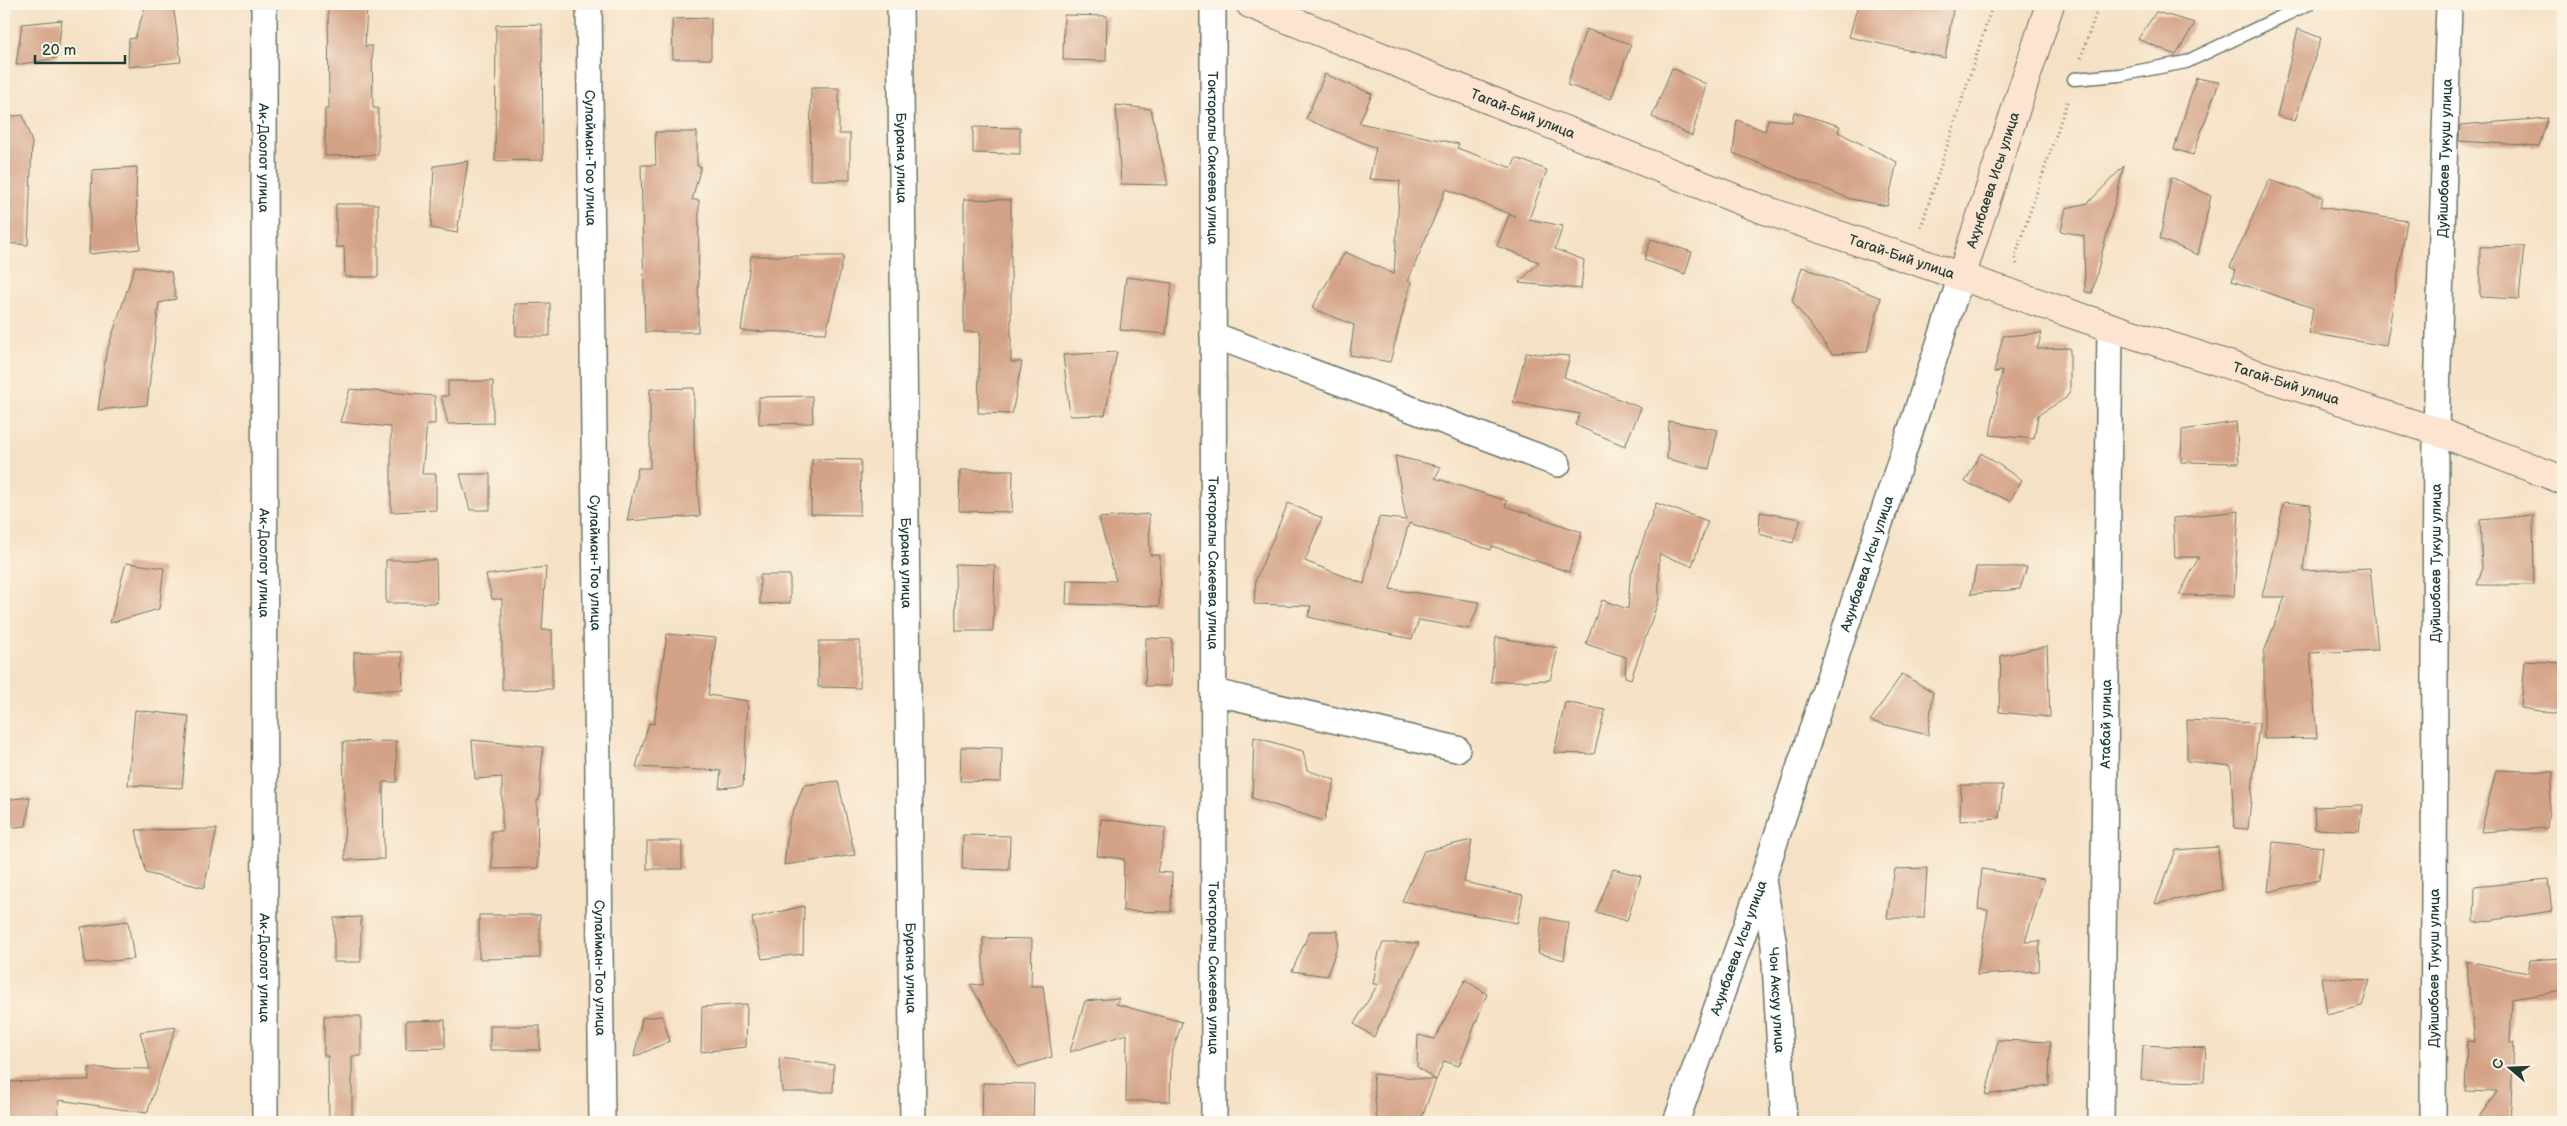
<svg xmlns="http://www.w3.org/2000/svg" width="2567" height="1126" viewBox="0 0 2567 1126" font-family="'Balsamiq Sans',sans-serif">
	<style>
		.building { fill: #d4a387 }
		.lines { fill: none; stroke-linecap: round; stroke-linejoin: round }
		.lane-casing { stroke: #6a7667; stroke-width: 15 }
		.street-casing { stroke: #6a7667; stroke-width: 28 }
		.secondary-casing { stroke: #6a7667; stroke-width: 30 }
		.path { stroke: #6a7667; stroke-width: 3; stroke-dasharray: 1 4; stroke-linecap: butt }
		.lane { stroke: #fff; stroke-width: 12 }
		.street { stroke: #fff; stroke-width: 25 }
		.secondary { stroke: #fde4d1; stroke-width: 28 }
		.labels { text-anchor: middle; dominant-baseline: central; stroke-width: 4.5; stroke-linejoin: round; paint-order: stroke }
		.street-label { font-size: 14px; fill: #1f3d34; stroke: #fcf5e5 }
	</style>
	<rect width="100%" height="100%" fill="#fcf5e5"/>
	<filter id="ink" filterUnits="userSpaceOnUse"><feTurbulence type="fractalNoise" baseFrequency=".02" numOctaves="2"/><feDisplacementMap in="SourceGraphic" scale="10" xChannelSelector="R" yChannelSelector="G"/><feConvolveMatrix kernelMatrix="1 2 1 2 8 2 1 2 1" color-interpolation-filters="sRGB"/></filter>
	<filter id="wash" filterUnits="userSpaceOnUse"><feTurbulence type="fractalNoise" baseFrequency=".0096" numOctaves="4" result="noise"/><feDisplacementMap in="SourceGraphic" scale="20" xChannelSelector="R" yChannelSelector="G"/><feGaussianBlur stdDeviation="1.12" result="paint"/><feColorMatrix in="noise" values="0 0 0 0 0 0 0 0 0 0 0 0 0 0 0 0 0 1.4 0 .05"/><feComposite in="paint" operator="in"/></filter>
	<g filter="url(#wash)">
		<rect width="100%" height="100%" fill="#f5e1c5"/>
		<g id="blocks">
			<!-- building -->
			<g class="building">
				<path d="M 146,4 L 173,4 L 181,62 L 128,67 L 129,39 L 135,38 Z"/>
				<path d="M 328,4 L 367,4 L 365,46 L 372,46 L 373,108 L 378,108 L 378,155 L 325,156 L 325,109 L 329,109 Z"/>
				<path d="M 1858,4 L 1954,4 L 1945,58 L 1849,37 Z"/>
				<path d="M 2156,12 L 2195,23 L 2176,55 L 2138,39 Z"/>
				<path d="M 1064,15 L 1107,16 L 1106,61 L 1063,60 Z"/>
				<path d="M 711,18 L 711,59 L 673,59 L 672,19 Z"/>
				<path d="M 62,20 L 57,58 L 16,65 L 22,24 Z"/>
				<path d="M 542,24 L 543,160 L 495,161 L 496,25 Z"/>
				<path d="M 1586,29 L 1631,44 L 1611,99 L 1567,85 Z"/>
				<path d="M 2298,29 L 2321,38 L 2295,121 L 2277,116 Z"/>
				<path d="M 1672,68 L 1706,84 L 1692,136 L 1652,117 Z"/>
				<path d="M 1325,74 L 1372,94 L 1359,123 L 1459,144 L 1457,148 L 1512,168 L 1516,158 L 1547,170 L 1529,219 L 1563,226 L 1555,249 L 1584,260 L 1581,289 L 1519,283 L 1539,262 L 1497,246 L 1509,215 L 1515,216 L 1446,189 L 1408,281 L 1411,282 L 1390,362 L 1350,355 L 1354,325 L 1312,308 L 1345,252 L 1394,274 L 1400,181 L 1369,179 L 1376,148 L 1306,119 Z"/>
				<path d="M 2196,78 L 2219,82 L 2193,155 L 2174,149 Z"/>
				<path d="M 811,88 L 839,88 L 839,134 L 850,134 L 850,180 L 810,180 Z"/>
				<path d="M 1116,105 L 1151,109 L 1168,185 L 1121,184 Z"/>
				<path d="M 1794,112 L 1840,126 L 1838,132 L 1897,162 L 1887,206 L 1851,199 L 1733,153 L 1737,120 L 1765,131 L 1768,119 L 1792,122 Z"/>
				<path d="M 23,115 L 32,143 L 28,245 L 4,243 L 4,117 Z"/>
				<path d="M 2548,118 L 2539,146 L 2459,141 L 2460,125 Z"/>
				<path d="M 973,127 L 1020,128 L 1020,154 L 973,153 Z"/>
				<path d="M 655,132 L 697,132 L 697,166 L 701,166 L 692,200 L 699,200 L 698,332 L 645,332 L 641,165 L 656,165 Z"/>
				<path d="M 468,161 L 457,233 L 431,228 L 434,166 Z"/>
				<path d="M 2124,166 L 2092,293 L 2085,292 L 2084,236 L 2061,231 L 2066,208 L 2088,203 Z"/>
				<path d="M 137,167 L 136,194 L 140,249 L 89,254 L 92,170 Z"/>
				<path d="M 2171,177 L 2211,196 L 2198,255 L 2160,239 Z"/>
				<path d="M 2269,180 L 2323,197 L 2320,207 L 2407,221 L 2386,346 L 2309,333 L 2313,308 L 2232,281 L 2235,270 L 2230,267 Z"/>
				<path d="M 964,199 L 1011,200 L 1011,362 L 1022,362 L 1012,414 L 978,413 L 980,332 L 964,332 Z"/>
				<path d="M 336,204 L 378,204 L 378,277 L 345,277 L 344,247 L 336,247 Z"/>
				<path d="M 1651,239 L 1692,252 L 1685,274 L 1644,260 Z"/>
				<path d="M 2524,246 L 2519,299 L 2480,297 L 2480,247 Z"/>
				<path d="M 751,256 L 844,256 L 826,333 L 741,331 Z"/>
				<path d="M 135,266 L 171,272 L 176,299 L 159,303 L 147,405 L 98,410 L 106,354 Z"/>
				<path d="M 1802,267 L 1881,298 L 1867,352 L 1832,354 L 1792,301 Z"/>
				<path d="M 1126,277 L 1172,283 L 1166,334 L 1120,330 Z"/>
				<path d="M 550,303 L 550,336 L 516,336 L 515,304 Z"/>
				<path d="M 2042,333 L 2037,349 L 2070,348 L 2070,391 L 2066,398 L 2038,415 L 2034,439 L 1990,435 L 2002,371 L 1994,372 L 2003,336 Z"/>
				<path d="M 1117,352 L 1105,415 L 1070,416 L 1063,355 Z"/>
				<path d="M 1526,353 L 1570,356 L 1564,377 L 1641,408 L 1625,446 L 1575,425 L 1580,414 L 1513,402 Z"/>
				<path d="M 448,381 L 493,381 L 493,423 L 448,424 L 441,396 L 448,396 Z"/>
				<path d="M 694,388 L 694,446 L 700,516 L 627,521 L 638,468 L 650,468 L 650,389 Z"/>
				<path d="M 350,389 L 435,396 L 435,424 L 427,424 L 422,474 L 436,474 L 436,510 L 391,512 L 391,427 L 340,422 Z"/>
				<path d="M 812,396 L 813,423 L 759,424 L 759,397 Z"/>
				<path d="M 1669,421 L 1718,430 L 1709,469 L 1667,459 Z"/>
				<path d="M 2236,422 L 2239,463 L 2181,462 L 2182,430 Z"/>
				<path d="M 1981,453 L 2022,480 L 2010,501 L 1965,482 Z"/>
				<path d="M 1395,456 L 1441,467 L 1435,478 L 1507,501 L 1505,506 L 1582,532 L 1569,572 L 1492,546 L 1491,550 L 1409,523 L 1390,589 L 1480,602 L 1469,629 L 1419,620 L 1412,639 L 1308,617 L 1311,606 L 1254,604 L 1256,579 L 1288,503 L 1322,518 L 1305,561 L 1364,584 L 1379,517 L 1406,520 Z"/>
				<path d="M 812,459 L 861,460 L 860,515 L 811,514 Z"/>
				<path d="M 960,470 L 1013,470 L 1012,512 L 959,511 Z"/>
				<path d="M 460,474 L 490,474 L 490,510 L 470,510 Z"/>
				<path d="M 2284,502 L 2311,505 L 2303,571 L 2370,568 L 2378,650 L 2310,653 L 2317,738 L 2264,739 L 2264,652 L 2285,597 L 2262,597 Z"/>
				<path d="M 1656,503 L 1708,521 L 1692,566 L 1659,554 L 1659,599 L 1631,679 L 1625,677 L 1626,657 L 1586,644 L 1602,600 L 1628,609 L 1630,578 Z"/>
				<path d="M 2239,511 L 2234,596 L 2179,595 L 2199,557 L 2175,557 L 2173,518 Z"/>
				<path d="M 1760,512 L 1801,519 L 1793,543 L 1759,534 Z"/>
				<path d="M 1149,514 L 1150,555 L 1160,555 L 1159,606 L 1066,604 L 1067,580 L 1116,581 L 1099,518 Z"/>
				<path d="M 2533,515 L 2534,585 L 2477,585 L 2482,570 L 2480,520 Z"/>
				<path d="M 386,560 L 436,560 L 437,603 L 386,603 Z"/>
				<path d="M 126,563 L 164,568 L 159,609 L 110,623 Z"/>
				<path d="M 955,564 L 995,565 L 993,631 L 956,631 Z"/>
				<path d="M 546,567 L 542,630 L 552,630 L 552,689 L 502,690 L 502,599 L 492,599 L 486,575 Z"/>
				<path d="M 1976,567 L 2027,567 L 2020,589 L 1971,594 Z"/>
				<path d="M 760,575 L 790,575 L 790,603 L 760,604 Z"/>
				<path d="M 667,634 L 716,638 L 708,695 L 748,701 L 743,786 L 719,788 L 721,771 L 636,767 L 649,723 L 654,724 Z"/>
				<path d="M 1496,637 L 1558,648 L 1550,680 L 1491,682 Z"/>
				<path d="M 1146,638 L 1172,639 L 1171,686 L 1145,686 Z"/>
				<path d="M 819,641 L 860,641 L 860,688 L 818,687 Z"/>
				<path d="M 2047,646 L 2050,717 L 1999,712 L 2001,656 Z"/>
				<path d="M 354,652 L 402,652 L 403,690 L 354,690 Z"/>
				<path d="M 2525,661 L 2563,663 L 2563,715 L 2521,708 Z"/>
				<path d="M 1902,674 L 1933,692 L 1928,735 L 1870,721 Z"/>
				<path d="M 1565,702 L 1605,710 L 1594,754 L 1554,753 Z"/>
				<path d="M 135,710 L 189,716 L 182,788 L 128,785 Z"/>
				<path d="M 2187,720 L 2259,723 L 2248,829 L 2234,828 L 2231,766 L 2187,761 Z"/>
				<path d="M 1254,737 L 1303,751 L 1307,770 L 1335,780 L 1324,821 L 1252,798 Z"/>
				<path d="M 472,740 L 543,747 L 539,800 L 537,800 L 538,868 L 492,869 L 492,831 L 502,831 L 502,777 L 475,779 Z"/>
				<path d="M 396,741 L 397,782 L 383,782 L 384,859 L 345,860 L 343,742 Z"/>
				<path d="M 961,747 L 1002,748 L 1001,782 L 960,781 Z"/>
				<path d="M 2496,770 L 2553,772 L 2547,828 L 2481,832 Z"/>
				<path d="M 838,781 L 855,855 L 784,865 L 789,822 L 804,785 Z"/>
				<path d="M 1961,785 L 2003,785 L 1999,818 L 1960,821 Z"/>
				<path d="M 30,797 L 26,826 L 4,828 L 4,800 Z"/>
				<path d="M 2362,805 L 2359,831 L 2315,829 L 2314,807 Z"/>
				<path d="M 1101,819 L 1166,828 L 1157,872 L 1172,873 L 1171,912 L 1123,911 L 1124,859 L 1097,856 Z"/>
				<path d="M 217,829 L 204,888 L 146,873 L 136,830 Z"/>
				<path d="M 963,835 L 1010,836 L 1009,870 L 962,869 Z"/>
				<path d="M 1472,840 L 1464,882 L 1523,895 L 1517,923 L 1402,901 L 1424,851 Z"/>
				<rect x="647" y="841" width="35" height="28"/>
				<path d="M 2273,842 L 2323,847 L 2319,880 L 2268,892 Z"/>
				<path d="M 2218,847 L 2222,890 L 2155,904 L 2176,850 Z"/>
				<path d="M 1927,868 L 1924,918 L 1887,918 L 1895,869 Z"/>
				<path d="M 1613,869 L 1641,876 L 1627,921 L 1596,912 Z"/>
				<path d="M 1982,869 L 2044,879 L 2025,942 L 2040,941 L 2039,971 L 1977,975 L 1988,910 L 1978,909 Z"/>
				<path d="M 2548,879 L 2552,911 L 2474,923 L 2475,887 Z"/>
				<path d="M 804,906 L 803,954 L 762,959 L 752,918 Z"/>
				<path d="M 479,915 L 540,915 L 540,958 L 479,959 Z"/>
				<path d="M 361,917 L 361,962 L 334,962 L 334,918 Z"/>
				<path d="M 1542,917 L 1569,923 L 1564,960 L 1538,953 Z"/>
				<path d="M 128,921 L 134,959 L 85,963 L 81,927 Z"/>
				<path d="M 1310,931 L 1338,931 L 1338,944 L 1327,976 L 1292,971 Z"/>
				<path d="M 983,938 L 1032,939 L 1031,986 L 1043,986 L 1052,1057 L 1018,1067 L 970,984 L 983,985 Z"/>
				<path d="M 1383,943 L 1419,943 L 1374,1037 L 1354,1024 L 1378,984 L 1373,984 L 1379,952 Z"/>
				<path d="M 2563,958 L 2563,991 L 2512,999 L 2510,1043 L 2514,1043 L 2510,1122 L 2476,1121 L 2497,1092 L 2465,1091 L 2467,1041 L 2475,1042 L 2466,961 L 2528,973 L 2530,960 Z"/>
				<path d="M 2322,977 L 2370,980 L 2362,1006 L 2327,1015 Z"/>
				<path d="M 1465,980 L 1487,994 L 1459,1066 L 1444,1061 L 1436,1080 L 1417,1067 L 1418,1035 L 1435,1039 Z"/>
				<path d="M 1119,998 L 1116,1004 L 1182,1022 L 1171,1057 L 1170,1101 L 1126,1101 L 1127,1034 L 1070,1052 L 1085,1001 Z"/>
				<path d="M 747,1004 L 746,1047 L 701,1052 L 702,1007 Z"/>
				<path d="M 324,1016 L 361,1016 L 361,1056 L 352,1056 L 352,1122 L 329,1122 L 328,1056 L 324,1056 Z"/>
				<path d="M 662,1016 L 670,1041 L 634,1057 L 642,1018 Z"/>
				<path d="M 445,1020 L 445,1048 L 406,1049 L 406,1021 Z"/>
				<rect x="490" y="1026" width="50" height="24"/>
				<path d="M 176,1027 L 147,1113 L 59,1100 L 57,1122 L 4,1122 L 4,1082 L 89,1080 L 89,1068 L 150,1069 L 140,1032 Z"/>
				<path d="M 1998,1040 L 2050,1042 L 2049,1085 L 1986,1095 Z"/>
				<path d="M 2143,1045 L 2206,1048 L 2204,1082 L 2141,1080 Z"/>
				<path d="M 779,1058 L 834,1065 L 833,1092 L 782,1092 Z"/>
				<path d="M 1373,1074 L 1436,1080 L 1420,1122 L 1377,1122 Z"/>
				<path d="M 983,1083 L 1034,1084 L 1033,1122 L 982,1122 Z"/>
			</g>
		</g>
	</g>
	<g filter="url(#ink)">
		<use href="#blocks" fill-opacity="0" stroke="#6a7667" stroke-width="1"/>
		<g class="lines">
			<defs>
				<path id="lane" d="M 2074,79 L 2119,75 L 2186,62 L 2308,4"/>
				<g id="street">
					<path id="s1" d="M 264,4 L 265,1122"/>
					<path id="s2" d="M 589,4 L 602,1122"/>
					<path id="s3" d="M 900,4 L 913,1122"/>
					<path id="s4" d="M 1213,4 L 1214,1122"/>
					<path d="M 1213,335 L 1558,464"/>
					<path d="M 1214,692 L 1457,749"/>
					<path id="s5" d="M 1763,880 L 1774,945 L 1784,1122"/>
					<path id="s6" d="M 1676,1122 L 1763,878 L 1961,277"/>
					<path id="s7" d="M 2101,1122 L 2110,327"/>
					<path id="s8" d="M 2433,1122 L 2436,431 L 2449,4"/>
				</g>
				<g id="secondary">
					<path id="s9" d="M 1250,4 L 1759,208 L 2110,327 L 2436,431 L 2563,480"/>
					<path id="s10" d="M 1961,277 L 2050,4"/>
				</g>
			</defs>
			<!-- lane casing -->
			<use href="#lane" class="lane-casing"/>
			<!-- street casing -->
			<use href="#street" class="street-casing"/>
			<!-- secondary casing -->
			<use href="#secondary" class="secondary-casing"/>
			<!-- path -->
			<g class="path">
				<path d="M 2081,58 L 2099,4"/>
				<path d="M 1921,227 L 1993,4"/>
				<path d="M 2017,264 L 2015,257 L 2068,99"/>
			</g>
			<!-- lane -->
			<use href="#lane" class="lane"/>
			<!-- street -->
			<use href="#street" class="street"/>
			<!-- secondary -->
			<use href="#secondary" class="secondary"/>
		</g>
	</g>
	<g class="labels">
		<!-- street labels -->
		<g class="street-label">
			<text stroke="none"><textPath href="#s9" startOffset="294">Тагай-Бий улица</textPath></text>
			<text stroke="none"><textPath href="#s1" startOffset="154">Ак-Доолот улица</textPath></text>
			<text stroke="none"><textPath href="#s2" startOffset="154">Сулайман-Тоо улица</textPath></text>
			<text stroke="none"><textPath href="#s3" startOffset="154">Бурана улица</textPath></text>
			<text stroke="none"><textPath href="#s4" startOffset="154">Токторалы Сакеева улица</textPath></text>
			<text stroke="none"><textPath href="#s8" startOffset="964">Дуйшобаев Тукуш улица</textPath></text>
			<text stroke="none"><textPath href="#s10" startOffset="102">Ахунбаева Исы улица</textPath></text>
			<text stroke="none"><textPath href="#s9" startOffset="699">Тагай-Бий улица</textPath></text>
			<text stroke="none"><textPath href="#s9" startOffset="1104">Тагай-Бий улица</textPath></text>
			<text stroke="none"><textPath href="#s1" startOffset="559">Ак-Доолот улица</textPath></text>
			<text stroke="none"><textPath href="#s2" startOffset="559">Сулайман-Тоо улица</textPath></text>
			<text stroke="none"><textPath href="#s3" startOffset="559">Бурана улица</textPath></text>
			<text stroke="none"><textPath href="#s4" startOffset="559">Токторалы Сакеева улица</textPath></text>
			<text stroke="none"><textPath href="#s8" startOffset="559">Дуйшобаев Тукуш улица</textPath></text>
			<text stroke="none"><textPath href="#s6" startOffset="590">Ахунбаева Исы улица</textPath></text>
			<text stroke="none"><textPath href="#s7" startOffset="398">Атабай улица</textPath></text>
			<text stroke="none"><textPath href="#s6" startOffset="185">Ахунбаева Исы улица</textPath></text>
			<text stroke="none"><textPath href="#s1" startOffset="964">Ак-Доолот улица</textPath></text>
			<text stroke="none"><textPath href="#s2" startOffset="964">Сулайман-Тоо улица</textPath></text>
			<text stroke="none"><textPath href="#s3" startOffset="964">Бурана улица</textPath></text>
			<text stroke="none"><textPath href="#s4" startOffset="964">Токторалы Сакеева улица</textPath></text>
			<text stroke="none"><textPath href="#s8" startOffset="154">Дуйшобаев Тукуш улица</textPath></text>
			<text stroke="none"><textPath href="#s5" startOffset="121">Чон Аксуу улица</textPath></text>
		</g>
	</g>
	<!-- margin -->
	<rect width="2567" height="1126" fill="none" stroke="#fcf5e5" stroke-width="20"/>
	<!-- north arrow -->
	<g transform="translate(2510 1068) rotate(289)" stroke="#fcf5e5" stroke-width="4" paint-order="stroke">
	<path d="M0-4L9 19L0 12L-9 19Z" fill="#1f3d34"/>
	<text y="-8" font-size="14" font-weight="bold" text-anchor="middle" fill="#1f3d34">С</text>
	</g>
	<!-- scale -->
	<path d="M35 55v8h90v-8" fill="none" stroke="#1f3d34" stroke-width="2.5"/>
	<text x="42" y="55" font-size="15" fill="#1f3d34" stroke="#fcf5e5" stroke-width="4" paint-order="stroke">20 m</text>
</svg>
